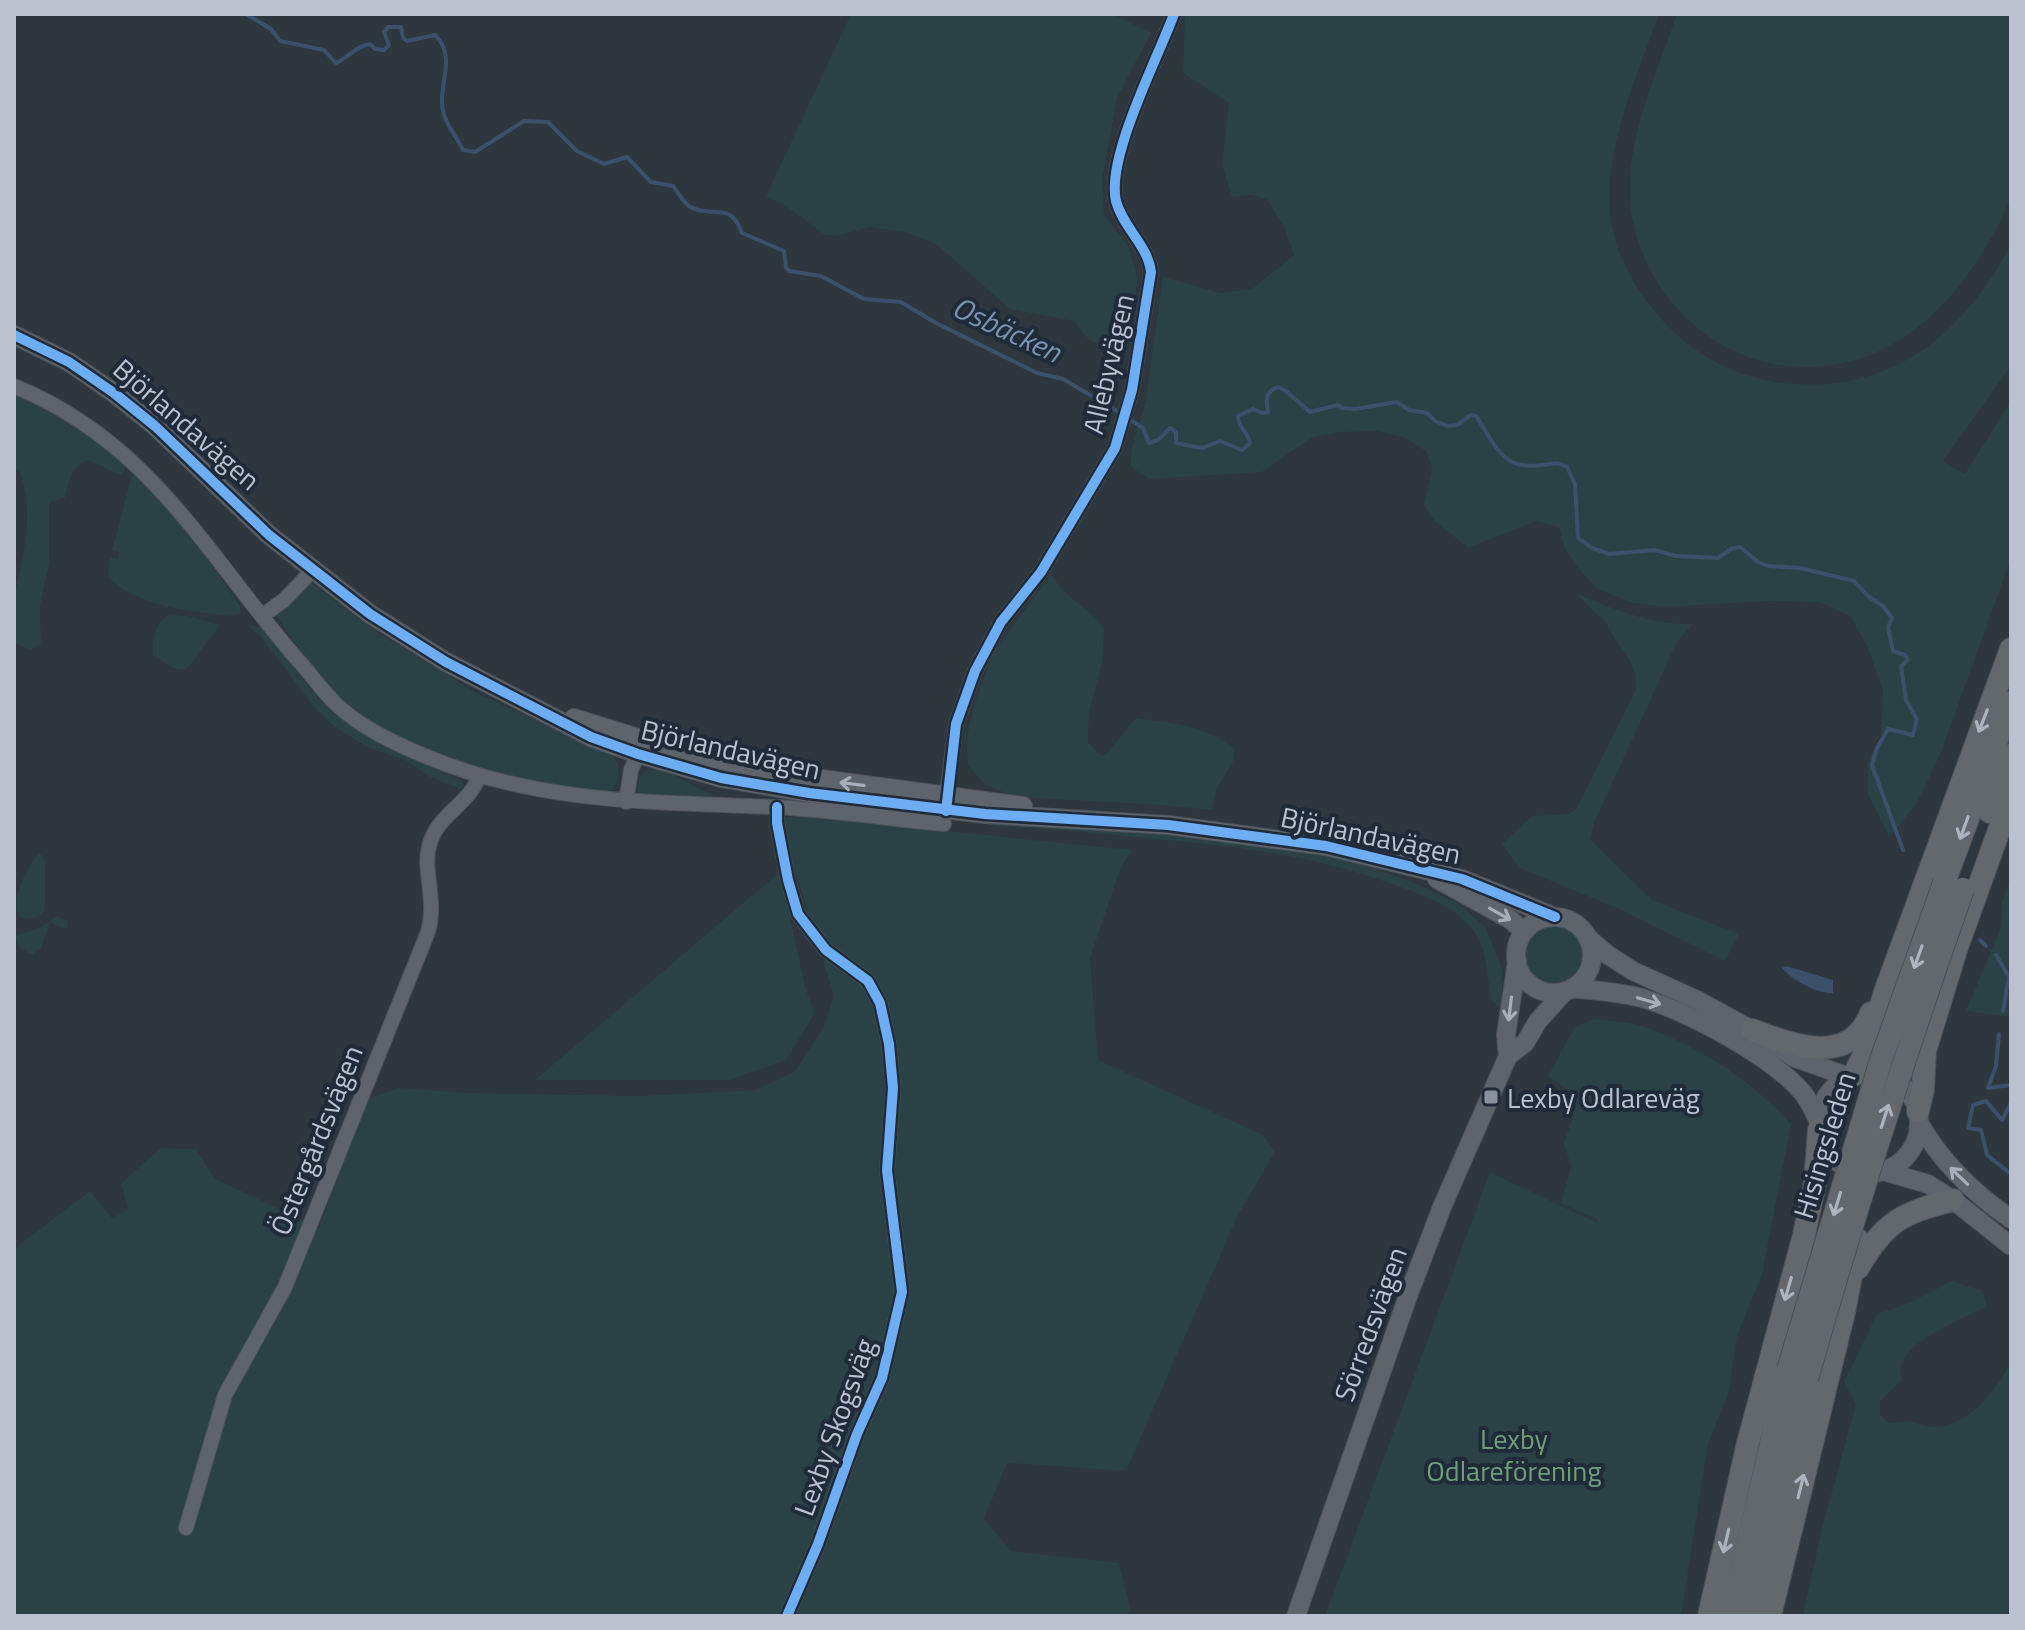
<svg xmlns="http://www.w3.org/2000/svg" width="2025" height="1630" viewBox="0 0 2025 1630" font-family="'Titillium Web',sans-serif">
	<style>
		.green { fill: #2a4245 }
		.water { fill: #3b506a }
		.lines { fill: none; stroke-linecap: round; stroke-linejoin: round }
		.stream { stroke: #3b506a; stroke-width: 4 }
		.minor-casing { stroke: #4d5258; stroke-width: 16 }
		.tertiary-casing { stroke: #4d5258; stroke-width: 20 }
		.trunk-casing { stroke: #4b5259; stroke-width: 24 }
		.minor { stroke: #5e646b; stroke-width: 14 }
		.tertiary { stroke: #5e646b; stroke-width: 18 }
		.trunk { stroke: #62686c; stroke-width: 22 }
		.trunk-bridge-casing { stroke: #4b5259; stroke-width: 24; stroke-linecap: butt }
		.trunk-bridge { stroke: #62686c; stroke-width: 22 }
		.cycleway-casing { stroke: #202b3a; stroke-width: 15 }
		.cycleway { stroke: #6dadf4; stroke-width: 10 }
		.oneway { stroke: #acb4bf }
		.oneway2 { stroke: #a7afba }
		.poi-dot { fill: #88919c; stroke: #202b3a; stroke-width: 3 }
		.labels { text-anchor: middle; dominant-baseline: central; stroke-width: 8; stroke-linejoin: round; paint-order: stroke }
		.street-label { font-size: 28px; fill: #b9c2ce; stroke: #202b3a }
		.poi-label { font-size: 28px; fill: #b9c2ce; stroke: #202b3a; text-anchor: start }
		.park-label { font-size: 28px; fill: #6f9f79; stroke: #202b3a }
		.water-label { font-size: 30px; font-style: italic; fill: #7893b1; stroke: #202b3a }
	</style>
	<rect width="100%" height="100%" fill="#2e363e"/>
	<!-- green -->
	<g class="green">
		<path d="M 851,14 L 1112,14 L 1151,33 L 1117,98 L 1102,180 L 1104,215 L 1128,246 L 1138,279 L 1133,309 L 1120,351 L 1089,340 L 1074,321 L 1010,309 L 936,244 L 906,232 L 870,227 L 837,236 L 825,235 L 790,209 L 766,196 Z"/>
		<path d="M 1185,14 L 1659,14 C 1636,79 1603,149 1611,219 C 1616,261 1642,300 1671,329 C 1738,396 1850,403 1927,347 C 1961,322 1992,282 2011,244 L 2011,366 L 1943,461 L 1965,474 L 2011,401 L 2011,559 L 1940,755 L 1917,803 L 1889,837 L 1868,794 L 1868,761 L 1881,736 L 1883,691 L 1868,648 L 1851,617 L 1820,602 L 1769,601 L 1664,607 L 1632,603 L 1597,589 L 1578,568 L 1565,549 L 1559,527 L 1537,521 L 1468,548 L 1434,520 L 1424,505 L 1432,469 L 1427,452 L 1406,438 L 1378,431 L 1340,432 L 1311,438 L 1262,472 L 1149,479 L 1131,467 L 1131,451 L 1145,405 L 1163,277 L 1221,293 L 1252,289 L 1294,255 L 1284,227 L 1267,199 L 1251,195 L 1232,197 L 1222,164 L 1229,103 L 1183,73 Z"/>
		<path d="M 1677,14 L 2011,14 C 2011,58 2011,103 2011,147 C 2011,162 2014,181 2011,195 C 2006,213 1994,234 1984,250 C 1941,322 1875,375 1788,366 C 1747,362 1711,343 1682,314 C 1653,284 1633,243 1630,201 C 1626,138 1657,72 1677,14 Z"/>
		<path d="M 14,393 L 72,423 L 125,463 L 125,470 L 121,475 L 88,460 C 70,467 69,481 65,498 L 49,502 L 49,564 L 40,606 L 41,644 L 30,650 L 14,643 C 14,627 11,608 15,593 C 24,554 35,510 19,470 L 14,471 Z"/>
		<path d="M 134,467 L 192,537 L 240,606 L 240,614 L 229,616 C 189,611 138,607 108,577 L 110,558 L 118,559 L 119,552 L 112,551 Z"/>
		<path d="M 1051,574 L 1062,590 L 1096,618 L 1104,630 L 1102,663 L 1089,712 L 1088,743 L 1102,756 L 1107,753 L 1136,718 C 1172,723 1207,725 1235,750 L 1233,762 L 1216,790 L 1212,810 L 1162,805 L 1014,797 L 984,784 L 968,765 L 967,736 L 975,702 L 993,653 Z"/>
		<path d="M 310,582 L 375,631 L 477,693 L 614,756 C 621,770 622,783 608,793 C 524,786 428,763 359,713 C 324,687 300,649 275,614 Z"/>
		<path d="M 1578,594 C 1615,610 1652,625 1693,624 L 1677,642 L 1594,823 L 1590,839 L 1652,900 L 1739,934 L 1725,961 L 1617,908 L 1519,868 L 1502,844 L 1532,816 L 1568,814 L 1577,808 L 1636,690 C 1638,667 1627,657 1615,639 C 1610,631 1607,623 1601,617 C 1592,609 1584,604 1578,594 Z"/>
		<path d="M 169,615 L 188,616 L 220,625 L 190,665 L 184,670 L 172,668 L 153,655 C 152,639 155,622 169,615 Z"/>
		<path d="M 247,625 L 262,627 C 287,657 309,693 339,717 C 374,746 421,762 462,780 L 463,790 L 430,777 L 407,761 L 367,747 L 335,727 L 313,706 L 260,635 Z"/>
		<path d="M 654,768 L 672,774 L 712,795 L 710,803 L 642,797 L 638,791 C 638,777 640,771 654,768 Z"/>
		<path d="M 799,816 L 1132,850 L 1121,867 L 1090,958 L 1098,1060 L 1263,1135 L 1275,1152 L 1238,1215 L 1126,1471 L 1007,1463 L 984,1519 L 1011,1551 L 1119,1563 L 1130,1607 L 1127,1616 L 14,1616 L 14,1249 L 90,1191 L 112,1218 L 128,1210 L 121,1183 L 161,1148 L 196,1149 L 214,1178 L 319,1228 L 367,1099 L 398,1088 L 469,1093 L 640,1096 L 756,1090 L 795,1071 L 823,1028 L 834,996 L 781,826 L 786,817 Z"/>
		<path d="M 986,821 L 1160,833 L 1312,852 L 1362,865 L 1410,881 L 1462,905 L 1486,928 L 1502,969 L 1502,1009 L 1491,1000 C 1487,976 1488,951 1473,930 C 1453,904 1419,894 1389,883 C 1304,853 1234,846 1145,838 C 1094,833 1044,828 993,826 L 987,824 Z"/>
		<path d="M 39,853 L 45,858 L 45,910 C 39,919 29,919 19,917 C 10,898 27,867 39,853 Z"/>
		<path d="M 780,872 L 806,990 L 815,1013 L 786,1060 L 729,1080 L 535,1080 Z"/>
		<path d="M 2011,878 L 2011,1017 L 1966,1011 L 2001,927 L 2002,903 Z"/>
		<path d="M 57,916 L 68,921 L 67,929 L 50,923 L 40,950 L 37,950 L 34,956 L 20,948 L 15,936 L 39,928 Z"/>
		<circle cx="1553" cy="955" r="31"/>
		<path d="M 1594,1019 C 1612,1021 1631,1022 1648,1028 C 1703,1049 1752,1081 1791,1124 L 1762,1275 L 1737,1336 L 1729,1391 L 1708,1444 L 1681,1616 L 1325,1616 L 1490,1172 L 1597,1223 L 1597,1219 L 1561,1203 L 1571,1167 L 1564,1143 L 1576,1108 L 1572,1093 L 1548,1076 L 1574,1028 Z"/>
		<path d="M 1952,1281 L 1983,1291 L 1987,1307 C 1965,1317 1912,1339 1902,1362 C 1900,1367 1901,1376 1901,1381 L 1880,1401 L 1880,1414 L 1888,1423 C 1896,1422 1906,1420 1913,1422 C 1920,1423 1924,1427 1932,1427 C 1969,1427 1995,1391 2011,1362 L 2011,1616 L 1803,1616 L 1822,1528 L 1856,1404 L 1844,1382 L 1877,1314 L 1909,1303 Z"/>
	</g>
	<!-- water -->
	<path class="water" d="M 1786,966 L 1833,980 L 1833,993 C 1817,994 1792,980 1782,968 Z"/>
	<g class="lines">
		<!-- stream -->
		<g class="stream">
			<path d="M 246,14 L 271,29 L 280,41 L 324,50 L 336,63 C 349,57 356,46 370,44 L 375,49 L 384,50 L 389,45 L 384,32 L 388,27 L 401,27 L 403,38 L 407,41 L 435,35 C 459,58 435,89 444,115 C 448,127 457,138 463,150 L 475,152 L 524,121 L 548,122 L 577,151 L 604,164 L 627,157 L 651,182 L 673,186 C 679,194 685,206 695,209 C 719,217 730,202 742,233 L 784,251 L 786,268 L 789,271 L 821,276 L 864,299 L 901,302 L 936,323 L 1037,373 L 1063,379 L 1122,414"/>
			<path d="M 1129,419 L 1143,428 L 1149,443 L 1158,440 L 1170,428 L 1176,432 L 1176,443 L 1202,448 L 1220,441 L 1242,450 L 1250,443 C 1248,432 1237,426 1238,416 L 1253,409 L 1262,413 L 1268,412 C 1266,401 1265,391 1278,387 L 1286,391 L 1310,412 L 1338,405 L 1342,408 L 1355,409 L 1397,402 L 1409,410 L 1427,413 L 1435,421 L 1447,426 L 1457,425 L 1471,415 L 1476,416 C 1496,445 1501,471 1542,465 C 1552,464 1558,461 1567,467 L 1575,484 L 1578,538 L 1592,548 L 1609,554 L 1655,550 L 1676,556 L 1718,558 L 1731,549 L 1740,547 L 1758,562 L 1768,566 L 1800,568 L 1854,581 L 1869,597 L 1883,606 L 1892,618 L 1888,627 L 1893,651 L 1905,655 L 1908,660 L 1901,666 L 1906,700 L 1917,719 L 1913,735 L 1888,729 L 1877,748 L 1872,765 L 1903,850"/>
			<path d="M 1980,940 L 1986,946"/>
			<path d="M 1996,955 L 2009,977 L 2003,1011"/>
			<path d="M 1999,1034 L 1996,1066 L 1988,1088 L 2011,1085"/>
			<path d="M 2011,1103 L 2002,1120 L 1986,1101 L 1973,1105 L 1968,1128 L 1981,1130 L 1987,1155 L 2011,1174"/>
		</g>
		<defs>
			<g id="minor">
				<path d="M 14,386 C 151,442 206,554 297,659 C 311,674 322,691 337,705 C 362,728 394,743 425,756 C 539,804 654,802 775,807 C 832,810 888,819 944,824"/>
				<path d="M 262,616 L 284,600 L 312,571"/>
				<path d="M 947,795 L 956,724 L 975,671 L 1001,622 L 1041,572 L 1115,448 L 1132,390 L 1151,272 C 1148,245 1123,228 1116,201 C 1106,157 1158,58 1174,14"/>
				<path d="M 626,802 L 631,770 L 638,754"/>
				<path d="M 777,807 L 777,823 L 788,880 L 798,914 L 826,950 L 868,981 L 880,1003 L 889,1044 L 893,1088 L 887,1170 L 902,1292 L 882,1378 L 857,1434 L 818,1544 L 787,1616"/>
				<path d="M 186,1528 L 225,1395 L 285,1287 L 428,932 C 438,897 420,868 431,840 C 440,814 471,802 479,776"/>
			</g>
			<g id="tertiary">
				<path d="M 14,335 L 69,362 L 114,393 L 155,426 L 269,535 L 370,614 L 446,662 L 591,737 L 638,754 L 721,778 L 809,793 L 985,814 L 1168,825 L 1326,846 L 1462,879 L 1555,917"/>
				<path d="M 574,718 L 687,753 L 762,771 L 1023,806"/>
				<path d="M 1437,879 L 1511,920 L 1524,932"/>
				<circle cx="1554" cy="955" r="38"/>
				<path d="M 1587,937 L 1608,955 L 1633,971 L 1697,1000 L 1752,1030 L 1793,1057 L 1849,1077"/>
				<path d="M 1572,988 C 1596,991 1622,992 1645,999 C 1691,1013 1771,1056 1803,1093 C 1809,1101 1814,1111 1818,1120"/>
				<path d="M 1508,1056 L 1525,1043 L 1538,1021 L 1565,991"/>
				<circle cx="1869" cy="1123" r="50"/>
				<path d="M 1919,1123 C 1942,1163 1973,1193 2011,1219"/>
				<path d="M 1883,1171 L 1928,1184 L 1953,1200 L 2011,1246"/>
				<path d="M 1296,1616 L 1408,1296 L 1442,1207 L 1508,1056 L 1506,1035 L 1517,962"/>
			</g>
			<g id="trunk">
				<path d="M 1990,812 L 2011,755"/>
				<path d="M 1944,883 L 2011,702"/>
				<path d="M 1752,1030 C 1792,1045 1849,1068 1871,1013"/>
				<path d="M 1854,1075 L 1870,1042 L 1885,992 L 2011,649"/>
				<path d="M 1918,1111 L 1923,1089 L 1925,1051 L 1956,950 L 2011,797"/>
				<path d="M 1858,1268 C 1885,1221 1902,1213 1953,1200"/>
				<path d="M 1709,1616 L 1748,1443 L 1804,1235 L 1815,1183 L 1819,1130"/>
				<path d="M 1731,1616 L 1788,1370"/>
				<path d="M 1748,1616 L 1807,1379"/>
				<path d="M 1770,1616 L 1844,1312 L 1858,1240"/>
			</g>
		</defs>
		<!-- minor casing -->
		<use href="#minor" class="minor-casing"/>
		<!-- tertiary casing -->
		<use href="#tertiary" class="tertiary-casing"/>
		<!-- trunk casing -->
		<use href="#trunk" class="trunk-casing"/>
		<!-- minor -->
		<use href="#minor" class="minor"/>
		<!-- tertiary -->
		<use href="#tertiary" class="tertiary"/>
		<!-- trunk -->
		<use href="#trunk" class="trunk"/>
		<defs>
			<g id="trunk-bridge">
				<path d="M 1788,1370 L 1881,1060 L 1944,883"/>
				<path d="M 1807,1379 C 1854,1213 1906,1051 1963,889"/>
			</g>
		</defs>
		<!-- trunk-bridge casing -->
		<use href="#trunk-bridge" class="trunk-bridge-casing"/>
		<!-- trunk-bridge -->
		<use href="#trunk-bridge" class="trunk-bridge"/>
		<defs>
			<g id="cycleway">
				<path d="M 14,335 L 69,362 L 114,393 L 155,426 L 269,535 L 370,614 L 446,662 L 591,737 L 638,754 L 721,778 L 809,793 L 985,814 L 1168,825 L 1326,846 L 1462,879 L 1555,917"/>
				<path d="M 777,807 L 777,823 L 788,880 L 798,914 L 826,950 L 868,981 L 880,1003 L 889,1044 L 893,1088 L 887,1170 L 902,1292 L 882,1378 L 857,1434 L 818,1544 L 787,1616"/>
				<path d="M 946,811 L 956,724 L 975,671 L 1001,622 L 1041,572 L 1115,448 L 1132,390 L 1151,272 C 1148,245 1123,228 1116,201 C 1106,157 1158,58 1174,14"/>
			</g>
		</defs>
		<!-- cycleway casing -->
		<use href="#cycleway" class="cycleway-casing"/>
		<!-- cycleway -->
		<use href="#cycleway" class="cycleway"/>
	</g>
	<!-- one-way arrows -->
	<defs><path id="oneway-shaft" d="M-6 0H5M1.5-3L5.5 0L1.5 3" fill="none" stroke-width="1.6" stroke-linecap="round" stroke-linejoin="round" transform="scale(2)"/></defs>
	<g class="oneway">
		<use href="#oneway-shaft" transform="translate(1983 721) rotate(111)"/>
		<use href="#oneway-shaft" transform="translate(1964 828) rotate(110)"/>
		<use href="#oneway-shaft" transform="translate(1918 957) rotate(110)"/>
		<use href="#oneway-shaft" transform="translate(1885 1116) rotate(-72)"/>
		<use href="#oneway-shaft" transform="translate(1837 1204) rotate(107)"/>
		<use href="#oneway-shaft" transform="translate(1788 1289) rotate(106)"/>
		<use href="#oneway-shaft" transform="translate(1801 1486) rotate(-76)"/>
		<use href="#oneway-shaft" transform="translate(1726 1541) rotate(103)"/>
	</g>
	<g class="oneway2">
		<use href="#oneway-shaft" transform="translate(852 784) rotate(-173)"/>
		<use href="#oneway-shaft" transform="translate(1500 914) rotate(29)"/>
		<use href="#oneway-shaft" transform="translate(1649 1001) rotate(16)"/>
		<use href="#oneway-shaft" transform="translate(1510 1009) rotate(97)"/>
		<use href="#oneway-shaft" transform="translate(1959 1176) rotate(-136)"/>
	</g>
	<!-- markers -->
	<rect class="poi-dot" x="1483" y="1089" width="16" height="16" rx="4"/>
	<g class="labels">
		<!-- street labels -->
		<g class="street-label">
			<text transform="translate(1108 364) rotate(-77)">Allebyvägen</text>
			<text transform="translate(187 424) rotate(41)">Björlandavägen</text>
			<text transform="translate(731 749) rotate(13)">Björlandavägen</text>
			<text transform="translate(1371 835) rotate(12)">Björlandavägen</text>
			<text transform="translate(316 1140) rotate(-68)">Östergårdsvägen</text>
			<text transform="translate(1824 1145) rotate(-73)">Hisingsleden</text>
			<text transform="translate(1370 1324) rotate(-70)">Sörredsvägen</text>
			<text transform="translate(834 1427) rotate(-70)">Lexby Skogsväg</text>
		</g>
		<!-- poi labels -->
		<g class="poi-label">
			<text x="1507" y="1097">Lexby Odlareväg</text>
		</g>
		<!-- park labels -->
		<g class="park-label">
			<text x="1514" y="1438">Lexby<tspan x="1514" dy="32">Odlareförening</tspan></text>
		</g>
		<!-- water labels -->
		<g class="water-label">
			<text transform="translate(1007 329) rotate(25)">Osbäcken</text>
		</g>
	</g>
	<!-- border -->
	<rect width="2025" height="1630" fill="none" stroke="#b9c2ce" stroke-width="32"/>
</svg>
